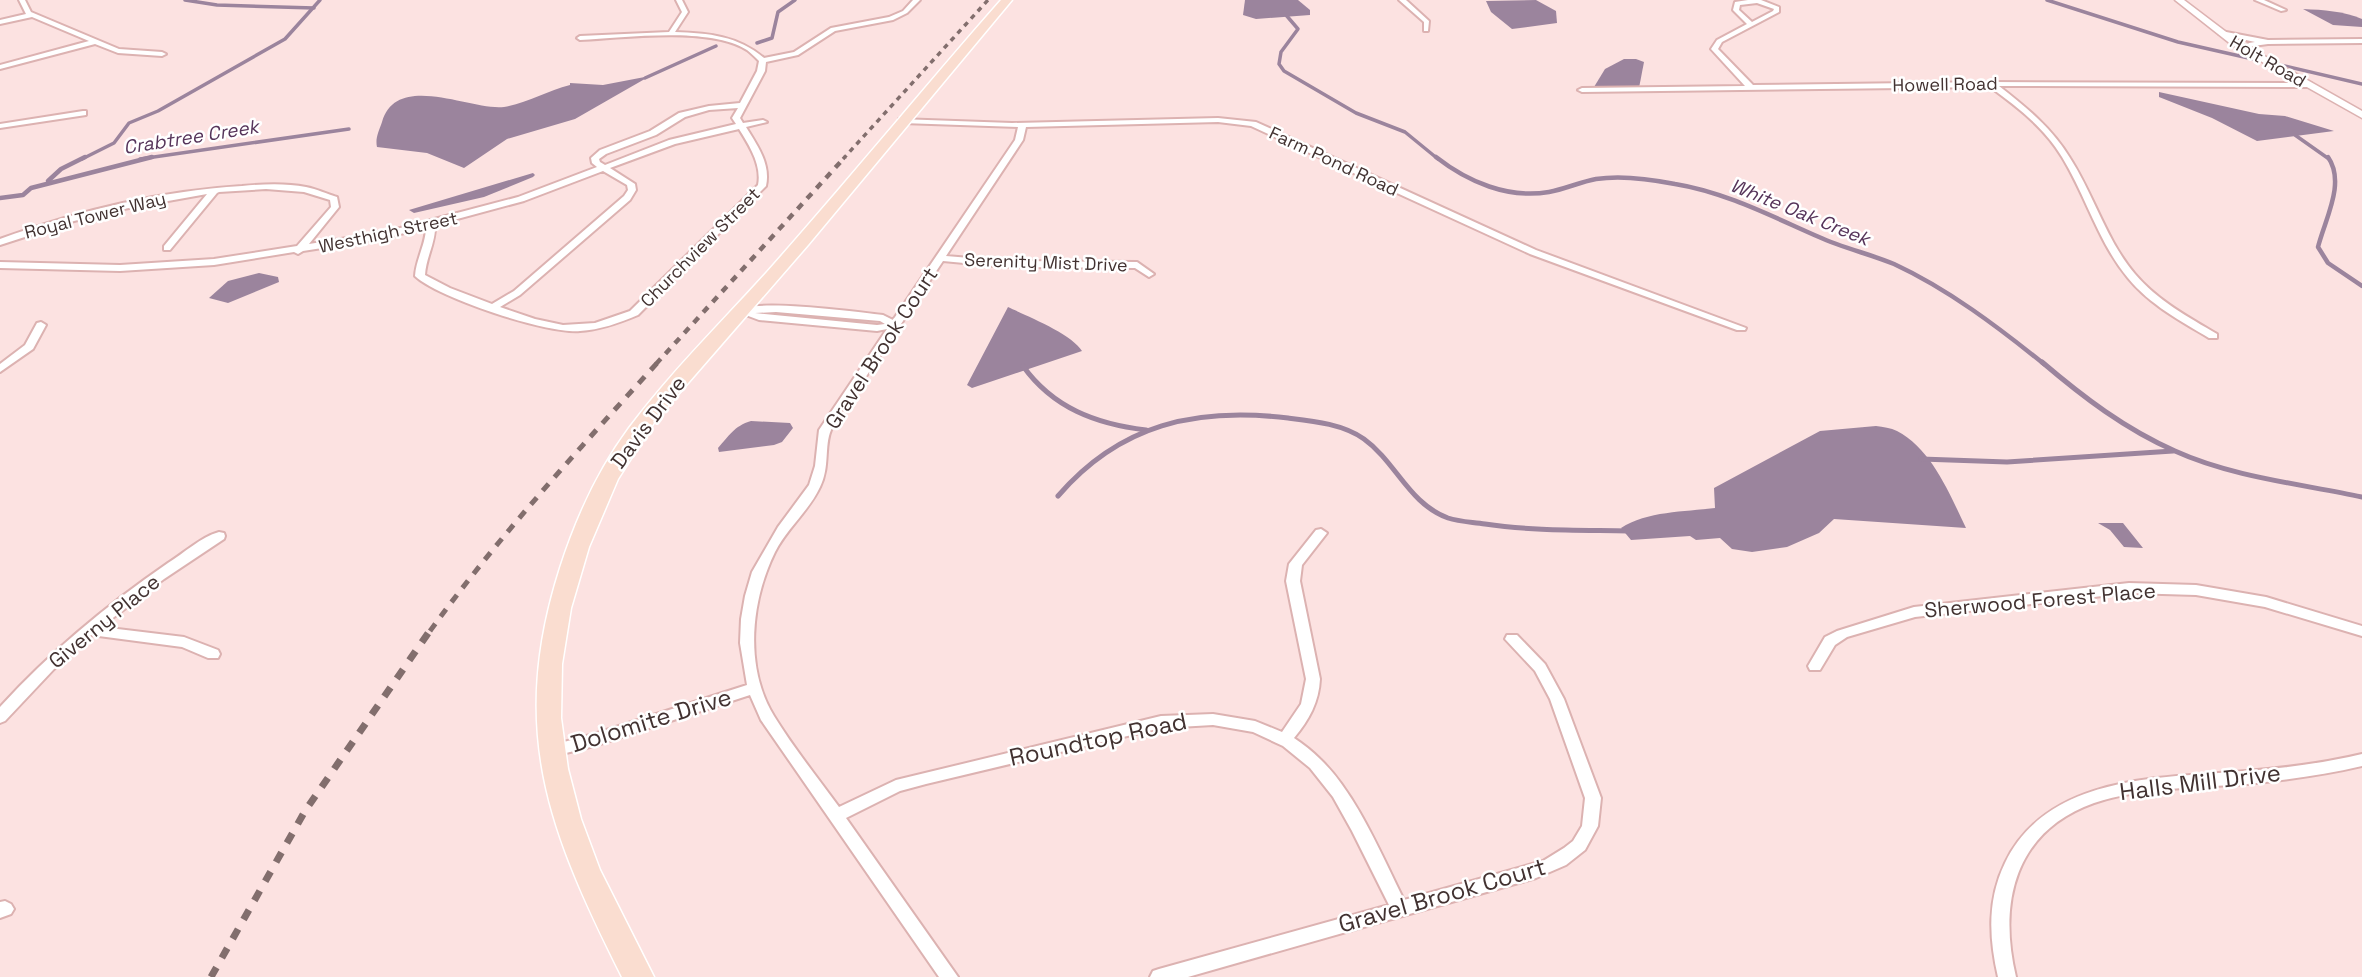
<svg xmlns="http://www.w3.org/2000/svg" width="2362" height="977" viewBox="0 0 2362 977" font-family="'Space Grotesk',sans-serif">
	<style>
		.water { fill: #9b849d }
		.lines { fill: none; stroke-linecap: round; stroke-linejoin: round }
		.stream-far2 { stroke: #9b849d; stroke-width: 3.5 }
		.stream-far1 { stroke: #9b849d; stroke-width: 4.5 }
		.stream { stroke: #9b849d; stroke-width: 5 }
		.minor-casing { stroke: #dcb2b1; stroke-width: 4 }
		.tertiary-casing { stroke: #dcb2b1; stroke-width: 3 }
		.primary-casing { stroke: #fff; stroke-width: 3 }
		.minor { fill: #fff; fill-rule: evenodd }
		.tertiary { fill: #fff; fill-rule: evenodd }
		.primary { fill: #faddd0; fill-rule: evenodd }
		.rail-far3 { stroke: #826e6d; stroke-width: 3.5; stroke-dasharray: 5 5; stroke-linecap: butt }
		.rail-far2 { stroke: #826e6d; stroke-width: 4.5; stroke-dasharray: 7 7; stroke-linecap: butt }
		.rail-far1 { stroke: #826e6d; stroke-width: 5; stroke-dasharray: 9 9; stroke-linecap: butt }
		.rail { stroke: #826e6d; stroke-width: 7; stroke-dasharray: 11 11; stroke-linecap: butt }
		.labels { text-anchor: middle; dominant-baseline: central; stroke-width: 5; stroke-linejoin: round; paint-order: stroke }
		.far-street-label { font-size: 18px; fill: #423231; stroke: #fff }
		.far-water-label { font-size: 19px; font-style: italic; fill: #56345a; stroke: #fff }
		.street-label { font-size: 21px; fill: #423231; stroke: #fff }
		.near-street-label { font-size: 24px; fill: #423231; stroke: #fff }
	</style>
	<rect width="100%" height="100%" fill="#fce2e1"/>
	<!-- water -->
	<g class="water">
		<path d="M 1245,0 L 1298,0 L 1310,10 L 1310,15 L 1256,19 L 1243,15 Z"/>
		<path d="M 1536,0 L 1556,11 L 1557,23 L 1512,29 L 1491,12 L 1486,1 Z"/>
		<path d="M 2303,9 C 2324,10 2343,11 2362,19 L 2362,27 L 2333,25 Z"/>
		<path d="M 1624,59 L 1636,59 L 1644,62 L 1639,88 L 1594,87 L 1605,69 Z"/>
		<path d="M 650,76 L 575,119 L 507,139 L 464,168 L 427,153 L 377,147 C 375,138 379,131 382,122 C 397,71 471,111 504,107 C 527,103 547,91 570,85 L 570,83 L 603,85 Z"/>
		<path d="M 2159,92 L 2259,114 L 2285,116 L 2334,131 L 2257,141 L 2212,118 L 2159,97 Z"/>
		<path d="M 533,173 L 535,175 L 533,177 L 484,197 L 414,213 L 409,210 Z"/>
		<path d="M 259,273 L 278,277 L 279,282 L 228,303 L 209,298 L 228,281 Z"/>
		<path d="M 1008,307 C 1027,316 1072,334 1082,351 L 972,388 L 967,385 Z"/>
		<path d="M 751,421 L 790,423 L 793,428 L 782,442 L 774,445 L 719,452 L 718,448 C 729,436 734,426 751,421 Z"/>
		<path d="M 1876,426 C 1883,427 1891,428 1897,431 C 1932,449 1950,495 1966,528 L 1834,519 L 1819,533 L 1787,547 L 1752,552 L 1732,549 L 1720,538 L 1696,540 L 1690,536 L 1631,540 L 1621,528 C 1647,511 1684,512 1715,508 L 1714,488 L 1820,431 Z"/>
		<path d="M 2098,523 L 2123,523 L 2143,548 L 2124,547 L 2110,530 Z"/>
	</g>
	<g class="lines">
		<!-- stream-far2 -->
		<g class="stream-far2">
			<path d="M 185,0 L 217,5 L 314,8"/>
			<path d="M 2047,0 L 2178,42 L 2266,62"/>
			<path d="M 1286,15 L 1298,29 L 1281,52 L 1279,64 L 1284,71 L 1356,113 L 1405,132 L 1438,159"/>
			<path d="M 757,43 L 772,38 L 778,12 L 795,0"/>
			<path d="M 2276,64 L 2362,84"/>
			<path d="M 645,78 L 716,46"/>
			<path d="M 2295,135 L 2329,159"/>
			<path d="M 82,159 L 114,143 L 129,123 L 158,111 L 285,39 L 320,0"/>
			<path d="M 140,159 L 349,129"/>
		</g>
		<!-- stream-far1 -->
		<g class="stream-far1">
			<path d="M 1436,157 C 1468,182 1508,199 1549,192 C 1565,189 1580,182 1596,179 C 1621,175 1650,179 1675,184 C 1725,192 1773,217 1819,237 C 1843,248 1870,254 1894,264 C 1948,289 1998,327 2044,364"/>
			<path d="M 2328,157 C 2346,183 2325,219 2318,247 L 2328,263 L 2362,286"/>
			<path d="M 48,181 L 61,169 L 85,157"/>
			<path d="M 0,198 L 23,195 L 31,188 L 152,157"/>
		</g>
		<!-- stream -->
		<g class="stream">
			<path d="M 2042,362 C 2083,397 2125,429 2175,451 C 2232,477 2301,484 2362,497"/>
			<path d="M 1023,366 C 1053,408 1096,424 1146,430"/>
			<path d="M 1921,459 L 2007,462 L 2173,451"/>
			<path d="M 1058,496 C 1120,424 1196,407 1288,418 C 1313,421 1343,424 1364,439 C 1396,462 1409,504 1448,518 C 1460,522 1473,522 1485,524 C 1532,531 1580,530 1628,531"/>
		</g>
		<defs>
			<g id="minor">
				<path d="M 19,0 L 25,0 L 31,12 L 119,49 L 162,52 L 166,54 L 162,56 L 118,53 L 95,44 L 0,69 L 0,65 L 89,41 L 32,17 L 0,24 L 0,20 L 26,14 Z"/>
				<path d="M 676,0 L 682,0 L 688,12 L 675,32 C 709,33 738,36 764,58 L 794,52 L 831,28 L 889,17 L 903,11 L 913,0 L 920,0 L 907,13 L 893,20 L 835,31 L 798,55 L 766,62 L 765,71 L 740,118 L 743,123 L 763,120 L 767,122 L 746,127 C 757,145 771,164 766,186 L 638,315 C 619,323 600,330 580,331 C 547,334 438,298 415,276 C 416,259 426,244 426,227 L 386,238 L 303,251 L 298,254 L 294,252 L 214,265 L 120,271 L 0,268 L 0,262 L 120,265 L 214,259 L 297,246 L 331,207 L 330,200 L 304,192 L 266,189 L 219,192 L 217,193 L 170,250 L 164,250 L 164,246 L 207,194 L 118,210 L 74,221 L 0,245 L 0,239 C 77,211 160,191 242,186 C 263,184 286,183 306,187 C 317,189 327,194 337,197 L 339,207 L 309,244 L 385,232 L 518,197 L 597,167 L 592,163 L 591,158 L 600,150 L 650,131 L 679,113 L 709,106 L 740,103 L 757,71 L 759,61 C 755,57 751,53 747,50 C 709,26 624,38 580,40 L 577,38 L 580,36 L 669,32 L 682,12 ZM 738,108 L 732,118 L 736,124 L 669,140 L 605,165 L 600,162 L 599,159 L 606,154 L 656,135 L 685,117 L 709,110 ZM 739,129 C 749,145 762,165 758,185 L 630,311 L 595,323 L 563,325 L 535,319 L 500,307 L 520,295 L 630,200 L 636,190 L 635,184 L 610,168 L 675,144 ZM 603,171 L 627,185 L 628,190 L 624,196 L 514,291 L 492,304 L 450,288 L 425,275 C 426,257 436,242 435,225 L 524,201 Z"/>
				<path d="M 1399,0 L 1406,0 L 1429,21 L 1428,31 L 1424,31 L 1424,22 Z"/>
				<path d="M 1748,0 L 1761,0 L 1779,7 L 1779,12 L 1722,42 L 1718,49 L 1753,85 L 1991,82 L 2311,83 L 2311,87 L 2308,87 L 1999,86 C 2026,107 2052,128 2070,158 C 2094,195 2106,240 2135,274 C 2157,300 2188,317 2217,334 L 2217,338 L 2209,338 C 2181,321 2150,305 2128,278 C 2098,242 2086,196 2062,157 C 2044,127 2017,107 1990,87 L 1582,92 L 1578,90 L 1582,88 L 1745,86 L 1711,49 L 1717,40 L 1747,24 L 1733,10 L 1735,2 ZM 1757,3 L 1774,9 L 1773,11 L 1752,22 L 1739,10 L 1740,5 Z"/>
				<path d="M 2255,0 L 2264,0 L 2286,10 L 2281,11 Z"/>
				<path d="M 2221,31 L 2268,40 L 2362,39 L 2362,43 L 2268,44 L 2253,46 L 2245,51 L 2243,50 L 2243,48 L 2249,43 L 2255,42 L 2219,34 L 2219,32 Z"/>
				<path d="M 83,111 L 86,111 L 86,115 L 0,128 L 0,124 Z"/>
				<path d="M 1218,118 L 1256,122 L 1536,250 L 1746,328 L 1745,330 L 1737,330 L 1530,254 L 1251,126 L 1218,122 L 1026,127 L 1023,140 L 946,256 L 1006,261 L 1137,262 L 1154,274 L 1149,277 L 1135,268 L 1006,267 L 943,261 C 916,301 890,341 863,381 C 854,395 837,414 831,430 C 824,446 830,467 820,487 C 809,511 787,528 775,552 C 751,601 744,667 774,716 C 793,747 817,777 839,807 L 896,780 L 1161,716 L 1213,714 L 1255,721 L 1282,732 L 1301,704 L 1306,679 L 1286,581 L 1289,564 L 1316,530 L 1321,529 L 1327,533 L 1302,565 L 1300,581 L 1320,679 C 1319,702 1309,720 1294,738 C 1303,744 1312,751 1320,759 C 1356,793 1382,856 1404,900 L 1543,861 L 1564,848 L 1573,841 L 1582,826 L 1585,798 L 1550,699 L 1535,671 L 1505,639 L 1507,635 L 1517,635 L 1545,664 L 1564,699 L 1601,798 L 1598,826 L 1585,850 L 1566,865 L 1536,878 L 1188,977 L 1150,977 L 1153,971 L 1159,969 L 1389,905 L 1352,831 L 1333,797 L 1310,768 L 1283,746 L 1253,732 L 1213,725 L 1161,728 L 926,784 L 900,791 L 846,818 L 958,977 L 939,977 L 761,720 L 750,695 L 594,746 L 550,757 L 545,755 L 542,751 L 545,747 L 594,734 L 747,685 L 740,643 L 741,619 L 745,596 L 752,572 L 778,527 L 809,485 L 815,466 L 819,430 L 887,329 L 877,331 L 759,320 L 735,311 C 755,298 855,312 883,315 L 893,320 L 1015,140 L 1018,127 L 902,123 L 899,123 L 899,119 L 1012,123 ZM 776,312 L 880,321 L 885,324 L 877,325 L 755,313 Z"/>
				<path d="M 41,322 L 46,325 L 33,349 L 0,372 L 0,364 L 25,345 L 37,323 Z"/>
				<path d="M 219,532 L 224,533 L 225,536 L 224,539 L 164,579 L 101,627 L 184,637 L 218,650 L 220,654 L 218,658 L 208,658 L 182,647 L 91,635 L 54,669 L 5,721 L 0,723 L 0,707 C 50,652 107,605 168,563 C 184,553 201,537 219,532 Z"/>
				<path d="M 2129,583 L 2196,585 L 2266,597 L 2362,626 L 2362,636 L 2265,607 L 2196,595 L 2129,593 L 1915,617 L 1847,637 L 1835,645 L 1820,670 L 1810,670 L 1808,666 L 1825,637 L 1837,631 L 1914,607 Z"/>
				<path d="M 2362,754 L 2362,766 C 2324,775 2286,780 2247,784 C 2197,788 2142,787 2094,803 C 2015,831 1998,902 2016,977 L 1998,977 C 1989,938 1987,900 2005,863 C 2048,774 2162,778 2246,771 C 2285,768 2324,763 2362,754 Z"/>
				<path d="M 5,901 L 11,904 L 14,909 L 11,914 L 0,918 L 0,902 Z"/>
			</g>
			<path id="tertiary" d="M 2175,0 L 2184,0 L 2238,41 L 2362,111 L 2362,118 L 2232,45 Z"/>
			<path id="primary" d="M 1001,0 L 1012,0 L 808,245 L 655,421 L 618,479 L 589,547 L 571,608 L 562,664 L 561,718 L 568,769 L 581,819 L 600,870 L 654,977 L 622,977 C 549,831 508,731 560,568 C 576,518 598,470 629,428 C 670,373 721,323 767,272 C 846,183 922,90 1001,0 Z"/>
		</defs>
		<!-- minor casing -->
		<use href="#minor" class="minor-casing"/>
		<!-- tertiary casing -->
		<use href="#tertiary" class="tertiary-casing"/>
		<!-- primary casing -->
		<use href="#primary" class="primary-casing"/>
		<!-- minor -->
		<use href="#minor" class="minor"/>
		<!-- tertiary -->
		<use href="#tertiary" class="tertiary"/>
		<!-- primary -->
		<use href="#primary" class="primary"/>
		<!-- rail-far3 -->
		<path class="rail-far3" d="M 843,159 L 988,0"/>
		<!-- rail-far2 -->
		<path class="rail-far2" d="M 656,364 L 845,157"/>
		<!-- rail-far1 -->
		<path class="rail-far1" d="M 430,631 C 499,536 579,449 658,362"/>
		<!-- rail -->
		<path class="rail" d="M 211,977 L 305,811 L 431,629"/>
	</g>
	<g class="labels">
		<!-- far-street labels -->
		<g class="far-street-label">
			<text transform="translate(2268 61) rotate(30)">Holt Road</text>
			<text transform="translate(1945 84) rotate(-1)">Howell Road</text>
			<text transform="translate(1334 161) rotate(25)">Farm Pond Road</text>
			<text transform="translate(95 215) rotate(-14)">Royal Tower Way</text>
			<text transform="translate(388 232) rotate(-12)">Westhigh Street</text>
			<text transform="translate(700 247) rotate(-45)">Churchview Street</text>
			<text transform="translate(1046 262) rotate(2)">Serenity Mist Drive</text>
		</g>
		<!-- far-water labels -->
		<g class="far-water-label">
			<text transform="translate(191 137) rotate(-9)">Crabtree Creek</text>
			<text transform="translate(1800 212) rotate(22)">White Oak Creek</text>
		</g>
		<!-- street labels -->
		<g class="street-label">
			<text transform="translate(881 348) rotate(-57)">Gravel Brook Court</text>
			<text transform="translate(648 422) rotate(-53)">Davis Drive</text>
			<text transform="translate(2040 600) rotate(-5)">Sherwood Forest Place</text>
			<text transform="translate(104 621) rotate(-39)">Giverny Place</text>
		</g>
		<!-- near-street labels -->
		<g class="near-street-label">
			<text transform="translate(651 720) rotate(-17)">Dolomite Drive</text>
			<text transform="translate(1098 739) rotate(-12)">Roundtop Road</text>
			<text transform="translate(2200 782) rotate(-7)">Halls Mill Drive</text>
			<text transform="translate(1442 895) rotate(-16)">Gravel Brook Court</text>
		</g>
	</g>
</svg>
